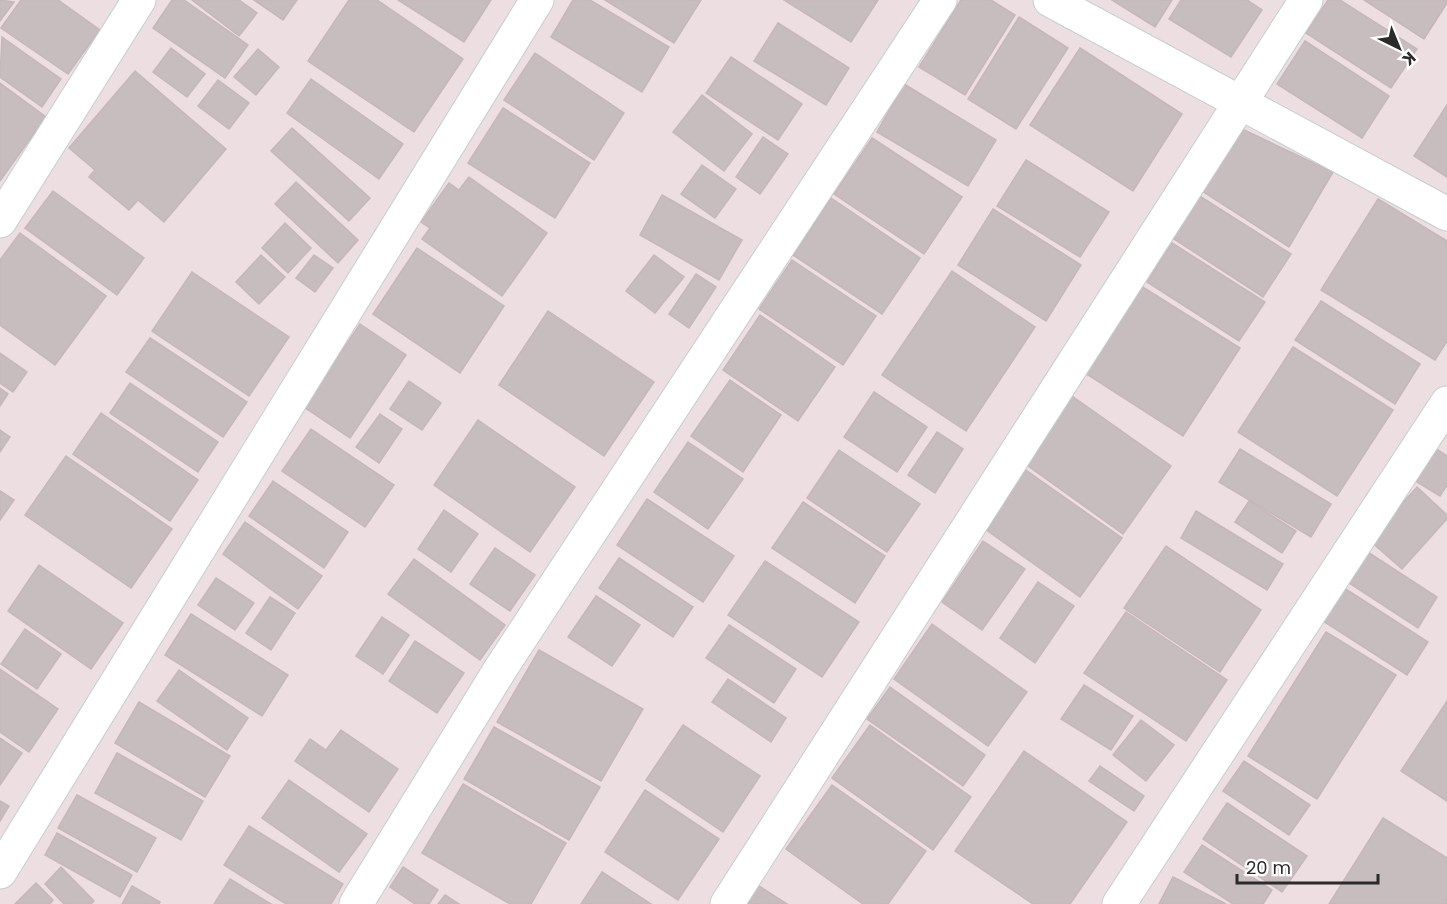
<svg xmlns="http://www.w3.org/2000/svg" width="1447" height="904" viewBox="0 0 1447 904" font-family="Poppins,sans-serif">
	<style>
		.building { fill: #c7bcbe; stroke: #c7b7ba; stroke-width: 1.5 }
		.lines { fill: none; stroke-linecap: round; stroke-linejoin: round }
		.minor-casing { stroke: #c2d0d0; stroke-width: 35 }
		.tertiary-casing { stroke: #c2d0d0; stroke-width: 35 }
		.minor { stroke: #fff; stroke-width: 33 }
		.tertiary { stroke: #fff; stroke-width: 33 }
	</style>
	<rect width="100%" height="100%" fill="#ecdee1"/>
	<!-- building -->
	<g class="building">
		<path d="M 0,0 L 14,2 L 0,21 Z"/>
		<path d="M 21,0 L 58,0 L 100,30 L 68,74 L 1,28 Z"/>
		<path d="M 172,0 L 184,0 L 248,45 L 225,78 L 153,28 Z"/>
		<path d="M 192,0 L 239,0 L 257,13 L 239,36 Z"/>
		<path d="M 254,0 L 297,0 L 283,20 Z"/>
		<path d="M 349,0 L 377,0 L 463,59 L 414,132 L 308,61 Z"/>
		<path d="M 398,0 L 491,0 L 464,42 Z"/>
		<path d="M 573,0 L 590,0 L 669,47 L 642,92 L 551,37 Z"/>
		<path d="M 605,0 L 701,0 L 674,43 Z"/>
		<path d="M 784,0 L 878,0 L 851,42 Z"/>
		<path d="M 961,0 L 991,0 L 1015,15 L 965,95 L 919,67 Z"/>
		<path d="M 1112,0 L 1172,0 L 1155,27 Z"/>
		<path d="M 1181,0 L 1247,0 L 1262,10 L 1231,57 L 1169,19 Z"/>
		<path d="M 1328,0 L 1340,0 L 1417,49 L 1391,88 L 1306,33 Z"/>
		<path d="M 1364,0 L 1447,0 L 1447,3 L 1424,39 Z"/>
		<path d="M 1019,17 L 1068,48 L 1016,129 L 968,99 Z"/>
		<path d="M 778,23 L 849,68 L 826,105 L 754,61 Z"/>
		<path d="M 2,37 L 61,79 L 42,107 L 0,77 Z"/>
		<path d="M 1305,41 L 1389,96 L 1362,138 L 1277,84 Z"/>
		<path d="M 171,48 L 205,74 L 187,97 L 153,72 Z"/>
		<path d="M 1080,48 L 1182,114 L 1133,191 L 1030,125 Z"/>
		<path d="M 258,49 L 279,67 L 256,95 L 234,77 Z"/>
		<path d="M 535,53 L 624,113 L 594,160 L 504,100 Z"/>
		<path d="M 731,57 L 802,104 L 778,140 L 706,93 Z"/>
		<path d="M 135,71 L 226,149 L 164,222 L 138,200 L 129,210 L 89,177 L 95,170 L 69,148 Z"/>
		<path d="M 311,79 L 403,144 L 379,179 L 287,113 Z"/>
		<path d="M 218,80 L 249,103 L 229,129 L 198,106 Z"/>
		<path d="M 0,83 L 46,117 L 0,181 Z"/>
		<path d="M 904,84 L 996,140 L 968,186 L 877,132 Z"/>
		<path d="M 702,95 L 752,134 L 724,171 L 673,132 Z"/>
		<path d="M 1447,105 L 1447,177 L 1414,156 Z"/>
		<path d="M 503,108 L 590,163 L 555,218 L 468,163 Z"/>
		<path d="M 292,128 L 370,198 L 349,221 L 271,151 Z"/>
		<path d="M 1242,129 L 1333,172 L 1289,247 L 1202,191 Z"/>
		<path d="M 763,137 L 788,154 L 760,194 L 736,177 Z"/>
		<path d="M 872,138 L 962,197 L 924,254 L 834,194 Z"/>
		<path d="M 1026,160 L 1109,212 L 1080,257 L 997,206 Z"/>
		<path d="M 702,165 L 736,189 L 715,218 L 681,194 Z"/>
		<path d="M 469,177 L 547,233 L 502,296 L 422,239 L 430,228 L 421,222 L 449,183 L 459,190 Z"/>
		<path d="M 296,182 L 358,240 L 338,263 L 275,204 Z"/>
		<path d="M 53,191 L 144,258 L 117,295 L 25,228 Z"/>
		<path d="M 662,195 L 742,240 L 719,280 L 640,235 Z"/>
		<path d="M 1198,195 L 1291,254 L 1263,297 L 1171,237 Z"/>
		<path d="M 831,198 L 920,258 L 882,314 L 793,255 Z"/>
		<path d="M 1378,199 L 1447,241 L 1447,341 L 1435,360 L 1321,290 Z"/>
		<path d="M 993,209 L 1081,265 L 1046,321 L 958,265 Z"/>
		<path d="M 285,223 L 311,248 L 288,273 L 262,248 Z"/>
		<path d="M 20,233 L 106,296 L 55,365 L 0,325 L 0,260 Z"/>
		<path d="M 1172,243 L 1265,302 L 1239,341 L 1147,282 Z"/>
		<path d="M 417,248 L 504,306 L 460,373 L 373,314 Z"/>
		<path d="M 261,255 L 285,277 L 259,304 L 236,282 Z"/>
		<path d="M 314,255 L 333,268 L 315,292 L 296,278 Z"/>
		<path d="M 654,255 L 684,277 L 655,313 L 626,291 Z"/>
		<path d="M 792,260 L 876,316 L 843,365 L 759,309 Z"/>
		<path d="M 952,271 L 1035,327 L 966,431 L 882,375 Z"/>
		<path d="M 192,272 L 289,337 L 249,396 L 152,331 Z"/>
		<path d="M 696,274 L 716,287 L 689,328 L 669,314 Z"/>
		<path d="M 1141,286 L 1240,348 L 1183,436 L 1085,373 Z"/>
		<path d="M 1321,301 L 1420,364 L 1395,404 L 1295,340 Z"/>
		<path d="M 548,311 L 654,382 L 604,456 L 499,385 Z"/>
		<path d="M 760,315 L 835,367 L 798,421 L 723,370 Z"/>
		<path d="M 360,324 L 406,355 L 350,438 L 304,407 Z"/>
		<path d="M 150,338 L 247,402 L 223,437 L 126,372 Z"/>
		<path d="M 1293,347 L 1393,410 L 1337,496 L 1238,432 Z"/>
		<path d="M 0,353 L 27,372 L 13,392 L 0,383 Z"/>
		<path d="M 730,380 L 781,415 L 743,472 L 691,436 Z"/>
		<path d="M 409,381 L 441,403 L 422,430 L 390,409 Z"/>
		<path d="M 130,383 L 218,442 L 198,472 L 110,413 Z"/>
		<path d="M 0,388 L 8,394 L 0,406 Z"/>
		<path d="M 874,392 L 927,427 L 897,472 L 844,437 Z"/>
		<path d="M 1072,396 L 1171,466 L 1123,534 L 1024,463 Z"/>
		<path d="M 101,413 L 198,480 L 170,521 L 73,454 Z"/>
		<path d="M 380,414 L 402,429 L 379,463 L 356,447 Z"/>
		<path d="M 478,420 L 575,487 L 530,552 L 434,485 Z"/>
		<path d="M 311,429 L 394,485 L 365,527 L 282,471 Z"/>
		<path d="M 0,430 L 10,437 L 0,452 Z"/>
		<path d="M 937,432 L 963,449 L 935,493 L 908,475 Z"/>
		<path d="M 688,442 L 743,479 L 708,529 L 654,492 Z"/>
		<path d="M 1432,446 L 1447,456 L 1447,485 L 1440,496 L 1412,479 Z"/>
		<path d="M 1240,449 L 1331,504 L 1311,537 L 1219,482 Z"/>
		<path d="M 839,450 L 920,504 L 887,552 L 807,498 Z"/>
		<path d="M 66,456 L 172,529 L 131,588 L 25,515 Z"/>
		<path d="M 1023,468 L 1122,538 L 1080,597 L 981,526 Z"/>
		<path d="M 273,481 L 348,532 L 324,568 L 249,516 Z"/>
		<path d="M 1417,487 L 1447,515 L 1447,519 L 1402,569 L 1369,540 Z"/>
		<path d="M 0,491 L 14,500 L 0,520 Z"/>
		<path d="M 647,499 L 734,556 L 703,602 L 617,545 Z"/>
		<path d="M 1249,501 L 1296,531 L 1282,553 L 1235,522 Z"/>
		<path d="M 803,502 L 885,556 L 855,603 L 772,548 Z"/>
		<path d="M 444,510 L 478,534 L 451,572 L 418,549 Z"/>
		<path d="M 1196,511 L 1283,564 L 1267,590 L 1181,538 Z"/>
		<path d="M 245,522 L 322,576 L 298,609 L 223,554 Z"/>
		<path d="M 983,541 L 1025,569 L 982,630 L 942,602 Z"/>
		<path d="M 1166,546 L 1261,610 L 1220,672 L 1124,608 Z"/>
		<path d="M 495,548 L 535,575 L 510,611 L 470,584 Z"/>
		<path d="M 1363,549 L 1437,597 L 1418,628 L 1343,579 Z"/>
		<path d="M 619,558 L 693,607 L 673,637 L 599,588 Z"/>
		<path d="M 414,559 L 505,625 L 480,660 L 388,594 Z"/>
		<path d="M 765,561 L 859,622 L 822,677 L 728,615 Z"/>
		<path d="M 39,565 L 123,623 L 91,669 L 8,611 Z"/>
		<path d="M 216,578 L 254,603 L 235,630 L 198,605 Z"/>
		<path d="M 1038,582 L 1074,606 L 1035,663 L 1000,638 Z"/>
		<path d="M 1341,586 L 1428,642 L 1407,675 L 1320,619 Z"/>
		<path d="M 596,596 L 640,625 L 612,666 L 568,637 Z"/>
		<path d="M 270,597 L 295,613 L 271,650 L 246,633 Z"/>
		<path d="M 1126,612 L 1227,680 L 1186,741 L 1084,673 Z"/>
		<path d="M 191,614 L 288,675 L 262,716 L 165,655 Z"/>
		<path d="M 382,617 L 409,635 L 383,674 L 356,656 Z"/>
		<path d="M 932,624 L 1027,692 L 988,746 L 894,679 Z"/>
		<path d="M 729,625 L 796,669 L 774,703 L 706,658 Z"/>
		<path d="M 25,629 L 61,654 L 37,689 L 1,664 Z"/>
		<path d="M 1326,632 L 1396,675 L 1317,799 L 1248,756 Z"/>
		<path d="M 415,641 L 464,673 L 437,713 L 389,681 Z"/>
		<path d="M 539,650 L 643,709 L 601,781 L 497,722 Z"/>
		<path d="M 0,669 L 58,709 L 29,752 L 0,732 Z"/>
		<path d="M 179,670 L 248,718 L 227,750 L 157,701 Z"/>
		<path d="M 728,679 L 786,718 L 771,742 L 712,702 Z"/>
		<path d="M 1084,685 L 1133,716 L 1111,750 L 1061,719 Z"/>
		<path d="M 890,687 L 985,755 L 963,786 L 867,719 Z"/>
		<path d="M 1447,701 L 1447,801 L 1401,771 Z"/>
		<path d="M 139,702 L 230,756 L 205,797 L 115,743 Z"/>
		<path d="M 1141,720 L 1174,745 L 1146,781 L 1113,755 Z"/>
		<path d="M 683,725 L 760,776 L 723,832 L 646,780 Z"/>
		<path d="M 870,725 L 971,797 L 933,850 L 832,778 Z"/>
		<path d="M 494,727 L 600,787 L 569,840 L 464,779 Z"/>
		<path d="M 341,730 L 398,769 L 369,812 L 295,761 L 310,739 L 326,750 Z"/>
		<path d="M 0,738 L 22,753 L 0,785 Z"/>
		<path d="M 1024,751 L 1127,822 L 1070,904 L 1033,904 L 955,851 Z"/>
		<path d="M 117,753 L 203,801 L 181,840 L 95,793 Z"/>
		<path d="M 1244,761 L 1310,805 L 1289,835 L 1223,791 Z"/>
		<path d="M 1100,766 L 1144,796 L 1134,811 L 1089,781 Z"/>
		<path d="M 289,780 L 367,834 L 339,872 L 262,818 Z"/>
		<path d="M 463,784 L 566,843 L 531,904 L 510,904 L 422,853 Z"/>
		<path d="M 832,785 L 926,851 L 888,904 L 863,904 L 786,849 Z"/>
		<path d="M 645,790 L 719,839 L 678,900 L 605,852 Z"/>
		<path d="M 77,795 L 156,838 L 137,872 L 58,828 Z"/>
		<path d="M 0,801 L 9,806 L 0,821 Z"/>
		<path d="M 1227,803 L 1307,856 L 1282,892 L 1203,839 Z"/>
		<path d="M 1383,818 L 1447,858 L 1447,904 L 1329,904 Z"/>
		<path d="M 249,826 L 343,884 L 331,904 L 286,904 L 224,865 Z"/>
		<path d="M 57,833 L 132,875 L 120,897 L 45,855 Z"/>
		<path d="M 1202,845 L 1272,890 L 1263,904 L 1233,904 L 1184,872 Z"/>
		<path d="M 61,867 L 94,901 L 91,904 L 64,904 L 45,884 Z"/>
		<path d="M 403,867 L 438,890 L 429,904 L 415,904 L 390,887 Z"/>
		<path d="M 602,872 L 651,904 L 581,904 Z"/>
		<path d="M 1173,877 L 1226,904 L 1159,904 Z"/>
		<path d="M 230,879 L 271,904 L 214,904 Z"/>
		<path d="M 36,883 L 53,900 L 50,904 L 15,904 Z"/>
		<path d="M 756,884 L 787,904 L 744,904 Z"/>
		<path d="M 132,886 L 160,902 L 159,904 L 122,904 Z"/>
		<path d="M 445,895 L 459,904 L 438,904 Z"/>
	</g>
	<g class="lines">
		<defs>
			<g id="minor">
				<path d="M 1050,0 L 1447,214"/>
				<path d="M 0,221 L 139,0"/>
				<path d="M 0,872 L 537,0"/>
				<path d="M 727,904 L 1306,0"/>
				<path d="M 1119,904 L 1447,403"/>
			</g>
			<path id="tertiary" d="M 356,904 L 501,668 L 940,0"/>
		</defs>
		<!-- minor casing -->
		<use href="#minor" class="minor-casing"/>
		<!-- tertiary casing -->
		<use href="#tertiary" class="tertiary-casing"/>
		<!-- minor -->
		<use href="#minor" class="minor"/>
		<!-- tertiary -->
		<use href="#tertiary" class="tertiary"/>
	</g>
	<!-- north arrow -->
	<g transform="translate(1399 48) rotate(137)" stroke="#ffffff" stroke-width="4.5" paint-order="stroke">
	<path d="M0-4.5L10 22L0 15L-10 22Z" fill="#2b2b2b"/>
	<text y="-9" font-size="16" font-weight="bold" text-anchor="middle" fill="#2b2b2b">K</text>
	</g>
	<!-- scale -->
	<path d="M1237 874v9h141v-9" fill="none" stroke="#2b2b2b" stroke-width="3"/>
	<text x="1246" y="874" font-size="18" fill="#2b2b2b" stroke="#ffffff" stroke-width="4.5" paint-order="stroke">20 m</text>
</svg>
